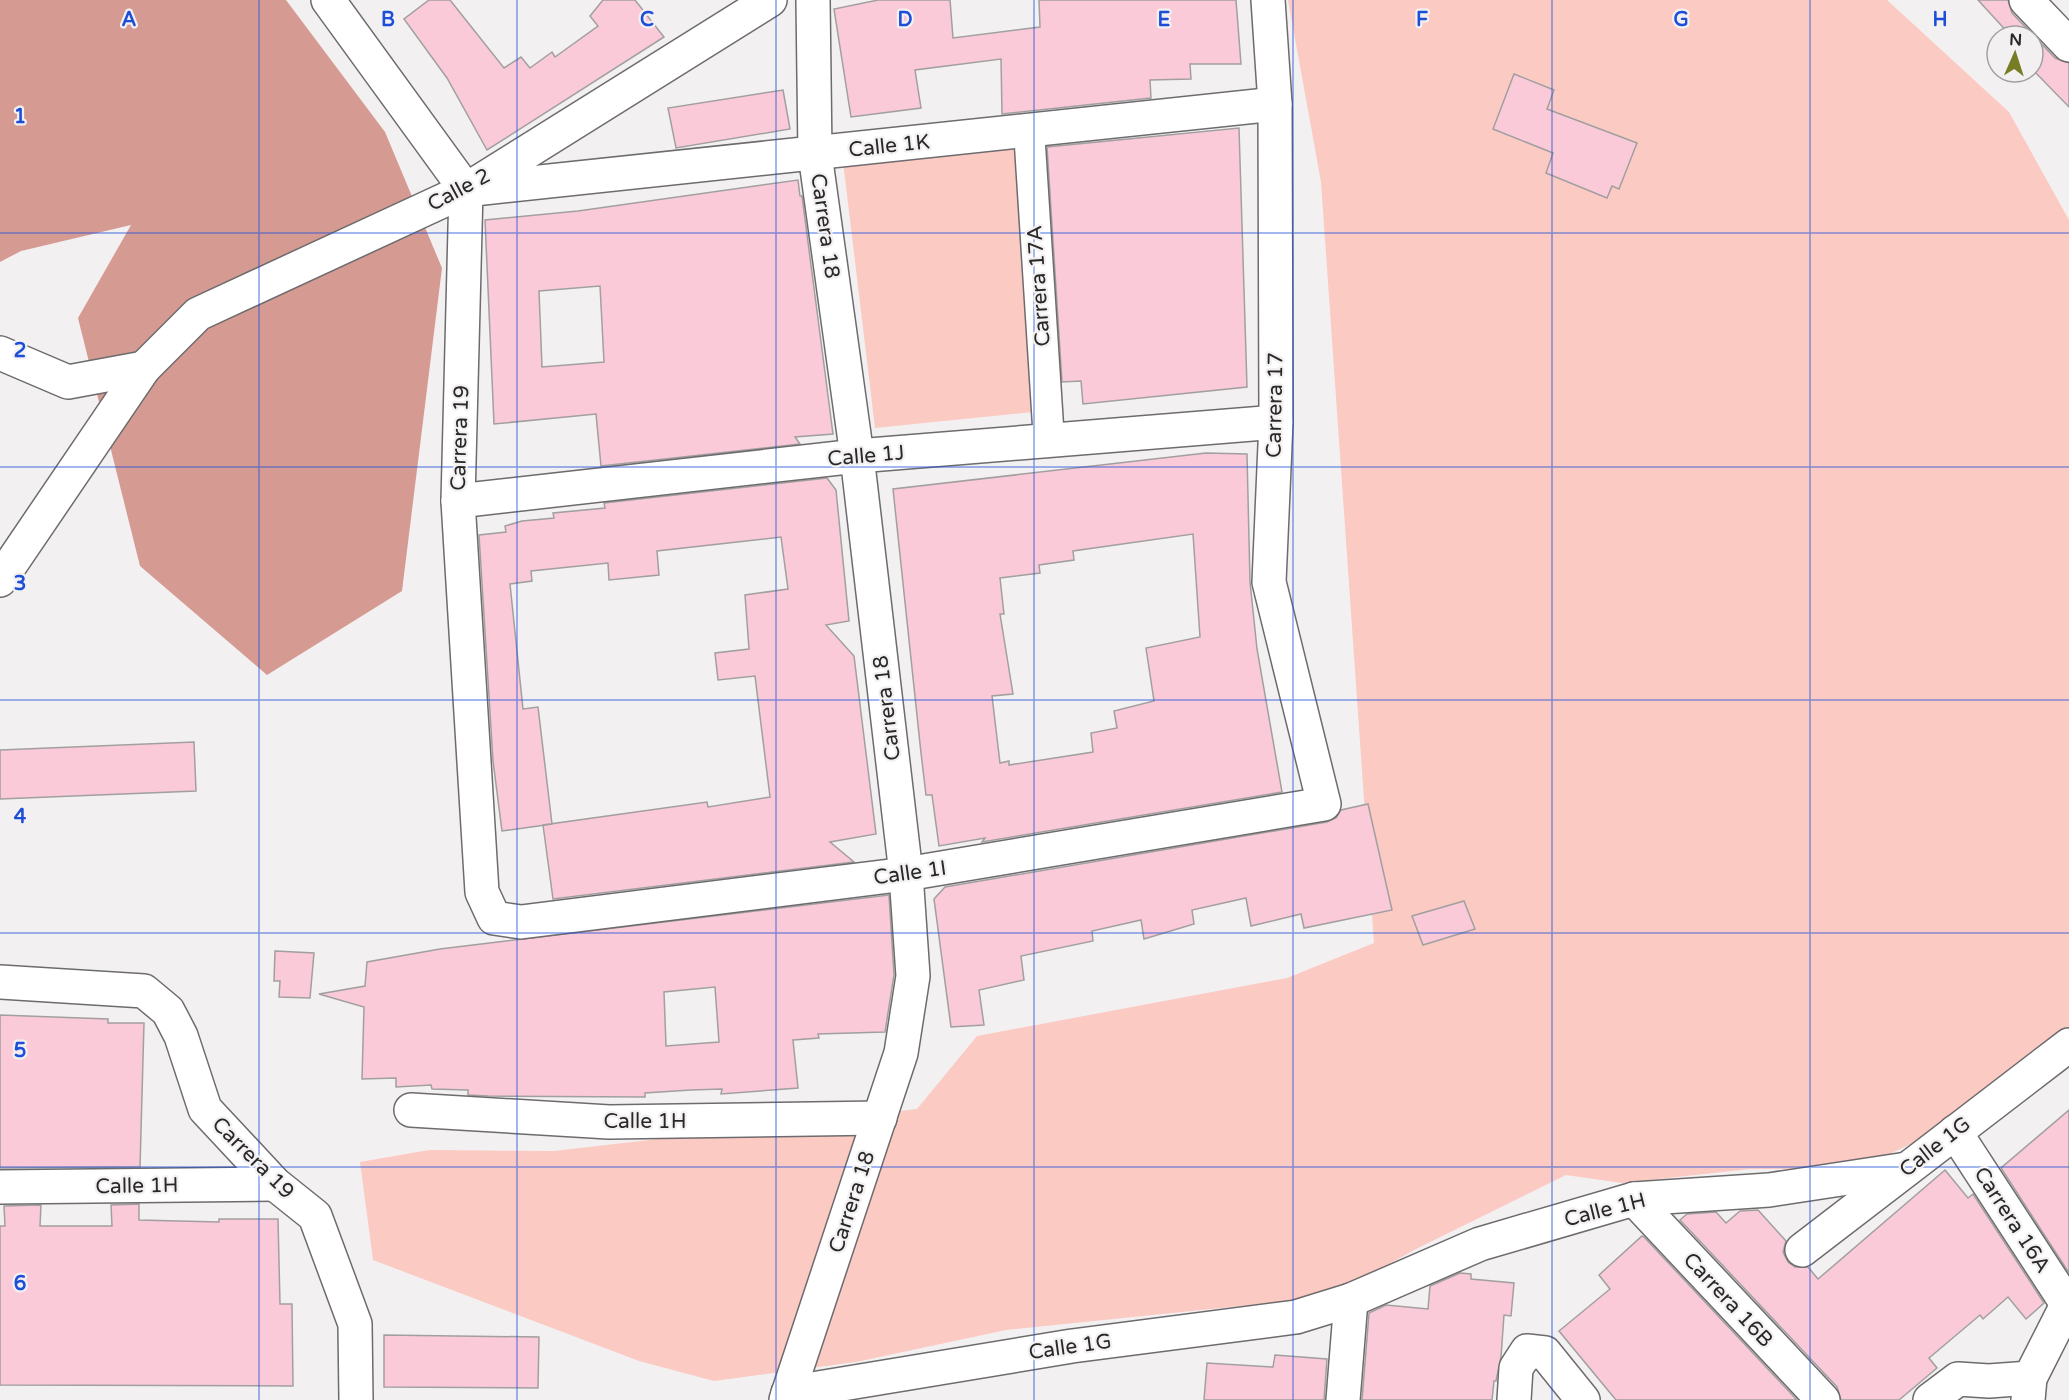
<svg xmlns="http://www.w3.org/2000/svg" width="2069" height="1400" viewBox="0 0 2069 1400" font-family="'Varela Round',sans-serif">
	<style>
		.green { fill: #fbcac3 }
		.forest { fill: #d59b93 }
		.building { fill: #facad8; stroke: #a29fa0; stroke-width: 1.5; fill-rule: evenodd }
		.lines { fill: none; stroke-linecap: round; stroke-linejoin: round }
		.pedestrian-casing { stroke: #6d6b6d; stroke-width: 33 }
		.minor-casing { stroke: #6d6b6d; stroke-width: 36 }
		.pedestrian { stroke: #fff; stroke-width: 30 }
		.minor { stroke: #fff; stroke-width: 33 }
		.grid { fill: none; stroke: #1d4ed8; stroke-width: 1.5; stroke-opacity: 0.55 }
		.labels { text-anchor: middle; dominant-baseline: central; stroke-width: 4.5; stroke-linejoin: round; paint-order: stroke }
		.street-label { font-size: 21px; fill: #292829; stroke: #f3f0f2 }
		.grid-label { font-size: 20px; text-anchor: middle; font-weight: bold; fill: #1d4ed8; stroke: #f3f0f2; stroke-width: 4.5; stroke-linejoin: round; paint-order: stroke }
	</style>
	<rect width="100%" height="100%" fill="#f3f0f2"/>
	<!-- green -->
	<g class="green">
		<path d="M 1288,0 L 1887,0 L 2009,112 L 2069,220 L 2069,1031 L 1978,1112 L 1858,1169 L 1750,1169 L 1622,1183 L 1566,1175 L 1416,1249 L 1329,1297 L 1006,1330 L 856,1362 L 714,1381 L 639,1361 L 373,1260 L 360,1162 L 429,1150 L 554,1151 L 917,1109 L 977,1036 L 1287,978 L 1374,943 L 1321,182 Z"/>
		<path d="M 1014,143 L 1033,412 L 875,428 L 842,153 Z"/>
	</g>
	<!-- forest -->
	<path class="forest" d="M 0,0 L 286,0 L 385,132 L 442,268 L 402,591 L 267,675 L 140,566 L 78,318 L 131,225 L 21,251 L 0,262 Z"/>
	<!-- building -->
	<g class="building">
		<path d="M 429,0 L 450,0 L 504,68 L 521,57 L 530,68 L 552,52 L 555,57 L 598,26 L 590,16 L 603,0 L 635,0 L 664,37 L 487,150 L 447,78 L 404,19 Z"/>
		<path d="M 878,0 L 950,0 L 953,38 L 1040,27 L 1039,0 L 1236,0 L 1241,64 L 1190,64 L 1191,79 L 1150,80 L 1151,98 L 1002,114 L 1001,59 L 915,70 L 921,108 L 851,117 L 834,9 Z"/>
		<path d="M 1978,0 L 2008,0 L 2012,13 L 2055,58 L 2069,63 L 2069,107 L 2033,70 L 2033,36 L 2011,36 Z"/>
		<path d="M 1514,74 L 1554,90 L 1547,109 L 1637,143 L 1619,189 L 1612,186 L 1607,198 L 1546,173 L 1553,153 L 1493,129 Z"/>
		<path d="M 783,90 L 790,129 L 676,148 L 668,108 Z"/>
		<path d="M 1239,128 L 1247,387 L 1083,404 L 1081,381 L 1062,382 L 1047,147 Z"/>
		<path d="M 798,180 L 800,196 L 802,196 L 833,434 L 795,437 L 800,444 L 601,466 L 596,414 L 494,424 L 485,220 L 578,211 ZM 600,286 L 604,362 L 542,367 L 539,291 Z"/>
		<path d="M 1206,453 L 1247,454 L 1250,582 L 1257,649 L 1282,792 L 982,842 L 985,838 L 939,846 L 932,795 L 926,795 L 921,753 L 893,489 ZM 1193,534 L 1200,637 L 1146,648 L 1154,701 L 1114,711 L 1117,728 L 1091,733 L 1093,752 L 1009,765 L 1009,761 L 1000,763 L 992,696 L 1013,694 L 1000,614 L 1004,614 L 1000,578 L 1040,573 L 1039,565 L 1074,560 L 1073,551 Z"/>
		<path d="M 827,478 L 836,490 L 849,621 L 826,625 L 854,656 L 876,834 L 830,842 L 854,862 L 553,899 L 543,825 L 707,802 L 708,807 L 770,797 L 755,676 L 718,680 L 715,653 L 749,649 L 745,595 L 788,589 L 781,537 L 657,551 L 659,575 L 609,580 L 608,563 L 531,571 L 532,581 L 510,584 L 523,709 L 538,707 L 552,824 L 502,831 L 493,761 L 479,535 L 506,532 L 505,526 L 522,521 L 554,518 L 553,513 L 605,508 L 604,503 Z"/>
		<path d="M 194,742 L 196,791 L 0,799 L 0,750 Z"/>
		<path d="M 1368,804 L 1392,910 L 1304,928 L 1301,914 L 1251,926 L 1246,898 L 1192,910 L 1194,924 L 1144,939 L 1141,920 L 1092,931 L 1093,941 L 1021,956 L 1024,980 L 979,990 L 984,1025 L 951,1027 L 934,899 L 945,887 L 1327,822 L 1336,818 L 1341,810 Z"/>
		<path d="M 889,895 L 894,975 L 885,1032 L 818,1034 L 819,1038 L 793,1040 L 798,1088 L 721,1094 L 722,1089 L 691,1090 L 645,1093 L 645,1097 L 488,1096 L 468,1095 L 468,1090 L 432,1089 L 431,1085 L 396,1087 L 396,1078 L 362,1079 L 364,1007 L 319,994 L 365,986 L 367,962 L 440,949 ZM 715,987 L 719,1042 L 666,1046 L 664,992 Z"/>
		<path d="M 1464,901 L 1475,929 L 1423,945 L 1412,916 Z"/>
		<path d="M 275,951 L 314,953 L 310,998 L 279,997 L 280,981 L 274,981 Z"/>
		<path d="M 0,1015 L 108,1019 L 108,1023 L 144,1023 L 140,1167 L 0,1168 Z"/>
		<path d="M 2069,1110 L 2069,1273 L 2001,1168 Z"/>
		<path d="M 1945,1170 L 1968,1198 L 1973,1194 L 2044,1303 L 2026,1319 L 2008,1297 L 1983,1319 L 1980,1315 L 1929,1358 L 1937,1368 L 1899,1400 L 1841,1400 L 1837,1387 L 1680,1220 L 1687,1214 L 1716,1212 L 1726,1223 L 1740,1211 L 1758,1210 L 1786,1241 L 1783,1252 L 1788,1262 L 1795,1267 L 1808,1267 L 1818,1279 Z"/>
		<path d="M 139,1204 L 139,1220 L 219,1222 L 219,1219 L 278,1219 L 280,1304 L 292,1304 L 293,1386 L 0,1385 L 0,1226 L 5,1226 L 4,1206 L 41,1205 L 40,1226 L 112,1226 L 111,1205 Z"/>
		<path d="M 1642,1236 L 1644,1237 L 1797,1400 L 1616,1400 L 1559,1331 L 1610,1289 L 1599,1275 Z"/>
		<path d="M 1460,1273 L 1471,1274 L 1471,1279 L 1514,1283 L 1511,1316 L 1504,1315 L 1501,1357 L 1496,1381 L 1494,1381 L 1492,1400 L 1362,1400 L 1369,1313 L 1386,1305 L 1428,1309 L 1430,1286 Z"/>
		<path d="M 384,1335 L 539,1337 L 538,1388 L 384,1387 Z"/>
		<path d="M 1275,1355 L 1327,1359 L 1324,1400 L 1204,1400 L 1207,1363 L 1273,1367 Z"/>
	</g>
	<g class="lines">
		<defs>
			<path id="pedestrian" d="M 1029,130 L 1049,441"/>
			<g id="minor">
				<path d="M 328,0 L 466,190 L 458,501 L 482,892 L 494,918 L 521,922 L 906,874 L 1324,804 L 1269,582 L 1276,422 L 1275,104 L 1268,0"/>
				<path d="M 2026,0 L 2069,45"/>
				<path d="M 474,189 L 1275,104"/>
				<path d="M 0,353 L 68,382 L 144,368"/>
				<path d="M 458,501 L 857,456 L 1276,422"/>
				<path d="M 0,580 L 144,368 L 198,314 L 466,190 L 770,0"/>
				<path d="M 0,982 L 144,991 L 168,1011 L 181,1036 L 205,1109 L 275,1184 L 315,1216 L 355,1324 L 356,1400"/>
				<path d="M 411,1110 L 609,1122 L 880,1118"/>
				<path d="M 1955,1132 L 2069,1307"/>
				<path d="M 0,1187 L 275,1184"/>
				<path d="M 1634,1199 L 1823,1400"/>
				<path d="M 1802,1250 L 2069,1045"/>
				<path d="M 788,1393 L 1072,1346 L 1296,1317 L 1351,1300 L 1480,1244 L 1634,1199 L 1769,1190 L 1907,1169"/>
				<path d="M 786,1400 L 901,1053 L 913,976 L 906,874 L 857,456 L 815,154 L 813,0"/>
				<path d="M 1343,1400 L 1351,1300"/>
				<path d="M 1514,1400 L 1516,1368 L 1527,1351 L 1545,1353 L 1583,1400"/>
				<path d="M 1930,1400 L 1958,1379 L 1989,1381 L 2030,1378"/>
				<path d="M 2028,1400 L 2030,1378 L 2069,1301"/>
			</g>
		</defs>
		<!-- pedestrian casing -->
		<use href="#pedestrian" class="pedestrian-casing"/>
		<!-- minor casing -->
		<use href="#minor" class="minor-casing"/>
		<!-- pedestrian -->
		<use href="#pedestrian" class="pedestrian"/>
		<!-- minor -->
		<use href="#minor" class="minor"/>
	</g>
	<!-- grid -->
	<path class="grid" d="M 259,0 L 259,1400M 517,0 L 517,1400M 776,0 L 776,1400M 1034,0 L 1034,1400M 1293,0 L 1293,1400M 1552,0 L 1552,1400M 1810,0 L 1810,1400M 0,233 L 2069,233M 0,467 L 2069,467M 0,700 L 2069,700M 0,933 L 2069,933M 0,1167 L 2069,1167"/>
	<g class="labels">
		<!-- street labels -->
		<g class="street-label">
			<text transform="translate(889 146) rotate(-6)">Calle 1K</text>
			<text transform="translate(459 190) rotate(-28)">Calle 2</text>
			<text transform="translate(825 226) rotate(82)">Carrera 18</text>
			<text transform="translate(1039 286) rotate(-94)">Carrera 17A</text>
			<text transform="translate(1275 405) rotate(-89)">Carrera 17</text>
			<text transform="translate(460 438) rotate(-88)">Carrera 19</text>
			<text transform="translate(866 456) rotate(-5)">Calle 1J</text>
			<text transform="translate(887 708) rotate(-97)">Carrera 18</text>
			<text transform="translate(910 873) rotate(-8)">Calle 1I</text>
			<text x="645" y="1121">Calle 1H</text>
			<text transform="translate(1935 1147) rotate(-38)">Calle 1G</text>
			<text transform="translate(253 1158) rotate(45)">Carrera 19</text>
			<text transform="translate(137 1186) rotate(-1)">Calle 1H</text>
			<text transform="translate(852 1202) rotate(-72)">Carrera 18</text>
			<text transform="translate(1605 1210) rotate(-14)">Calle 1H</text>
			<text transform="translate(2012 1220) rotate(57)">Carrera 16A</text>
			<text transform="translate(1728 1300) rotate(47)">Carrera 16B</text>
			<text transform="translate(1070 1347) rotate(-8)">Calle 1G</text>
		</g>
	</g>
	<g class="grid-label">
		<text x="129" y="26">A</text>
		<text x="388" y="26">B</text>
		<text x="647" y="26">C</text>
		<text x="905" y="26">D</text>
		<text x="1164" y="26">E</text>
		<text x="1422" y="26">F</text>
		<text x="1681" y="26">G</text>
		<text x="1940" y="26">H</text>
		<text x="20" y="123">1</text>
		<text x="20" y="357">2</text>
		<text x="20" y="590">3</text>
		<text x="20" y="823">4</text>
		<text x="20" y="1057">5</text>
		<text x="20" y="1290">6</text>
	</g>
	<!-- north arrow -->
	<g transform="translate(2015 54) rotate(3)"><circle r="28" fill="#f3f0f2" stroke="#a2a0a2" stroke-width="1.5"/>
	<path d="M0-4.5L10 22L0 15L-10 22Z" fill="#777c25"/>
	<text y="-9" font-size="16" font-weight="bold" text-anchor="middle" fill="#292829">N</text>
	</g>
</svg>
